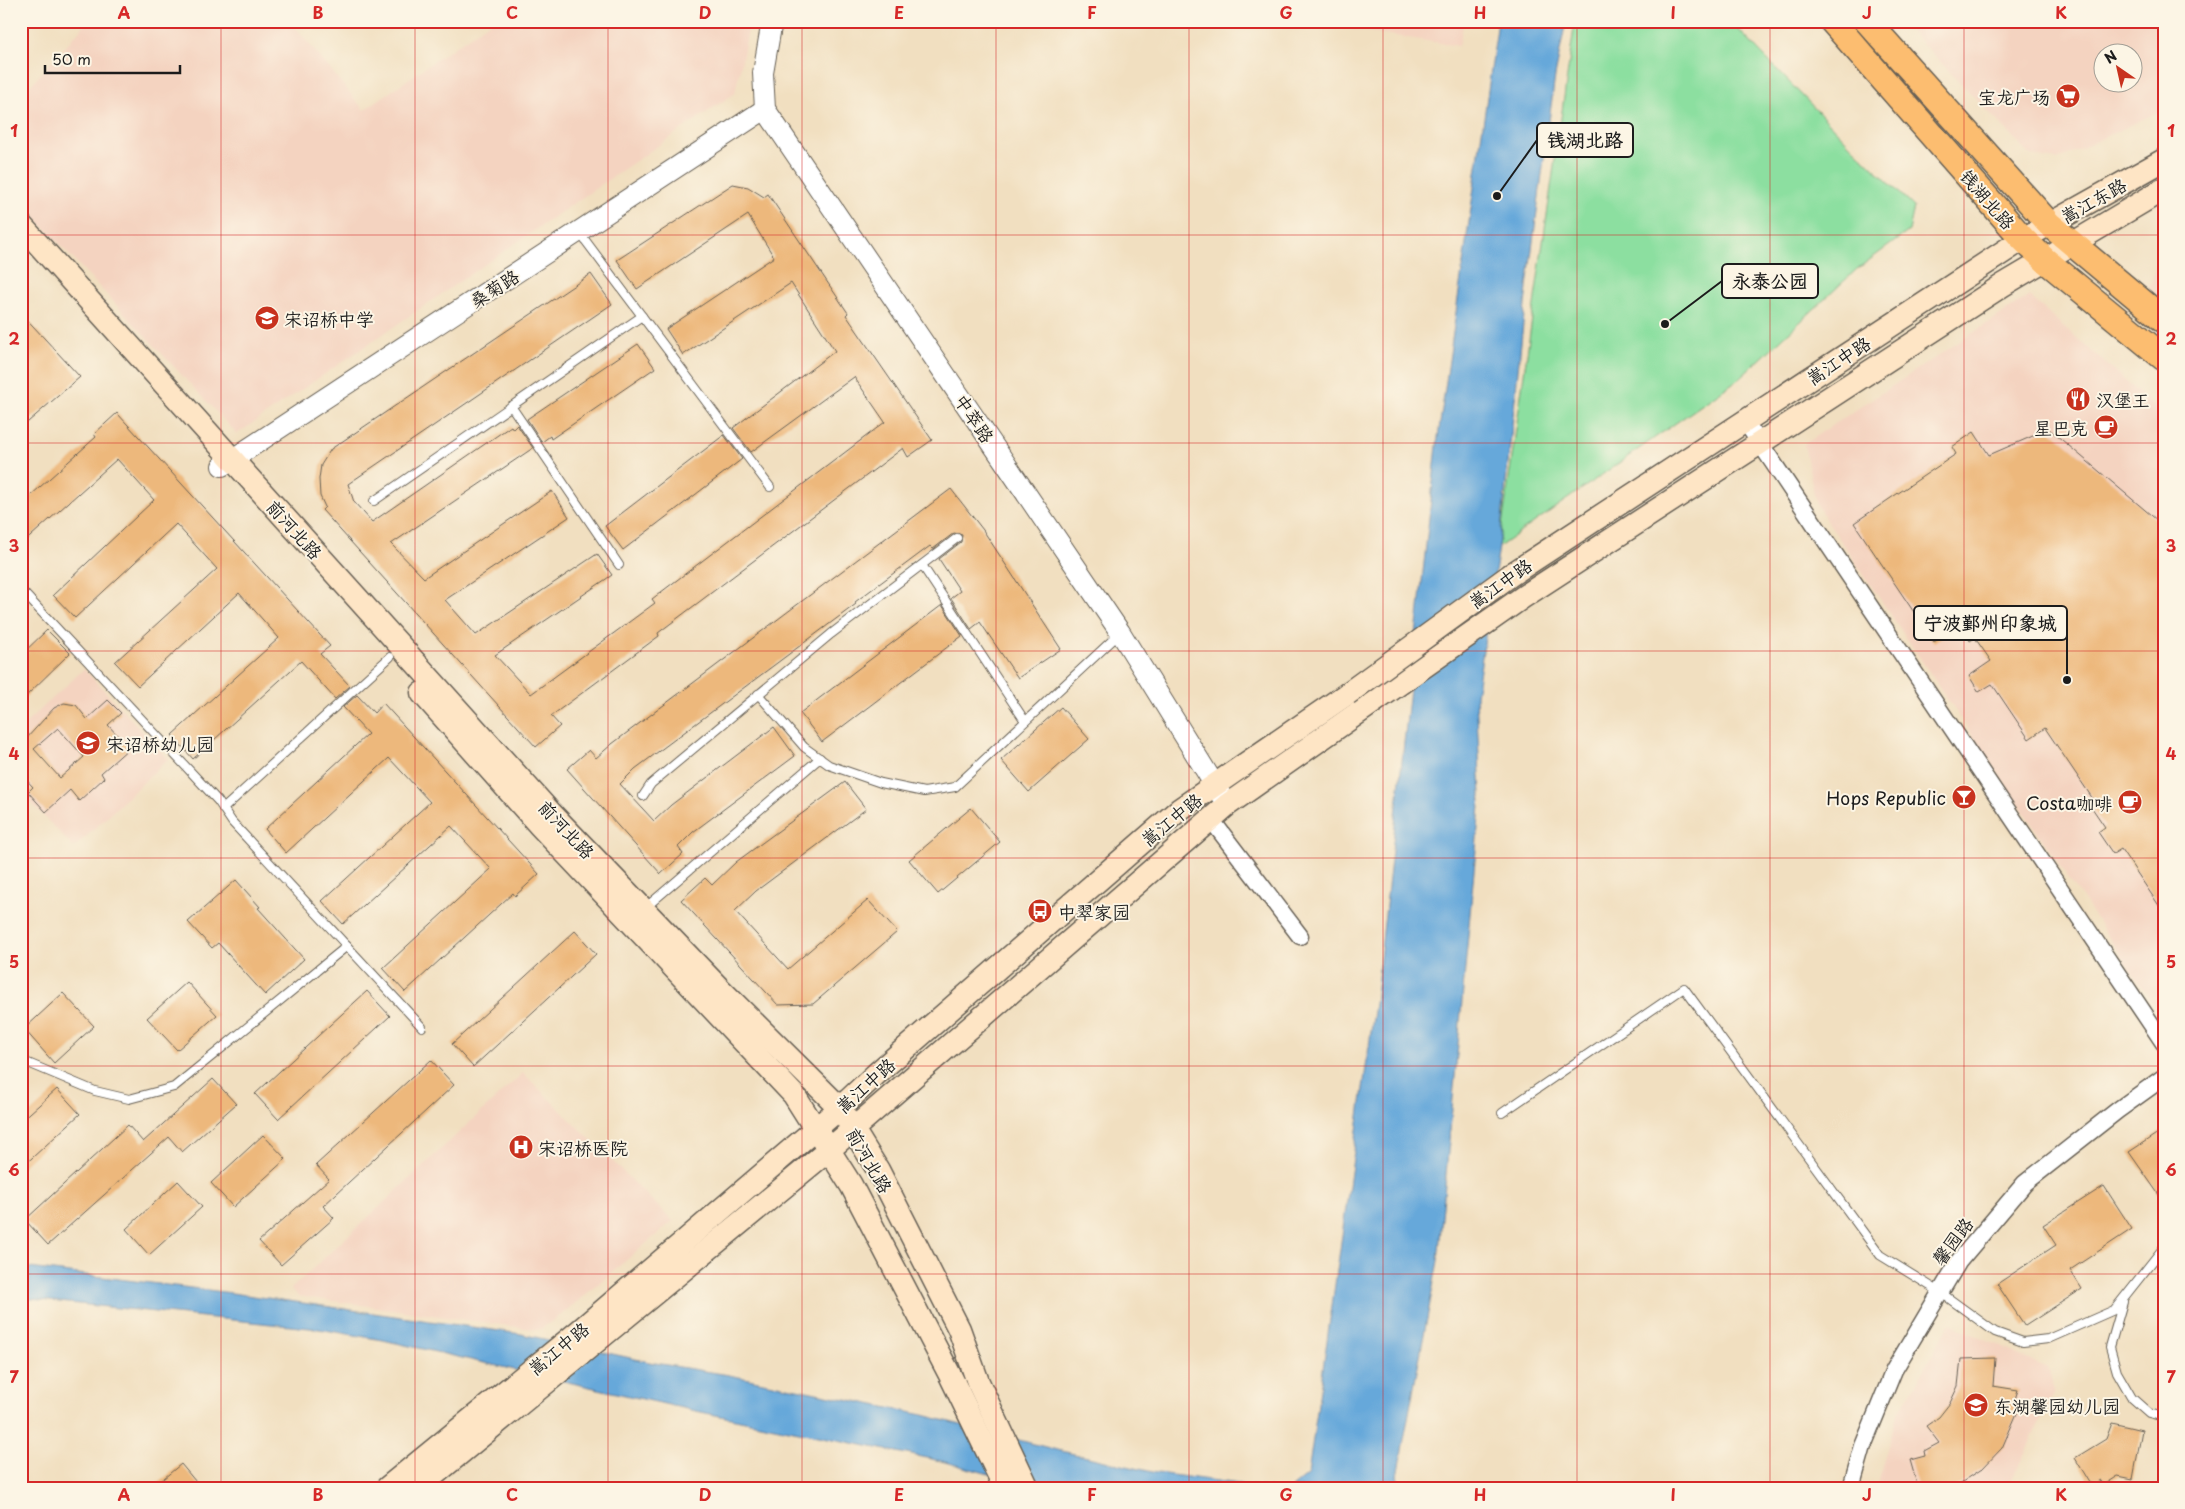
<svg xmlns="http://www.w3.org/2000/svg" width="2185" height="1509" viewBox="0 0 2185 1509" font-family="'Playpen Sans','LXGW WenKai TC',sans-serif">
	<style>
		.built { fill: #f4d3c0; fill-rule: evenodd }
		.green { fill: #8cdfa0; stroke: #547e5e }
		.water { fill: #66a8da; stroke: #41627b }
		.building { fill: #edb87b; fill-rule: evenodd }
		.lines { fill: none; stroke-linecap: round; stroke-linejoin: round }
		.service-casing { stroke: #676055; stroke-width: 10 }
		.minor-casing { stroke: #676055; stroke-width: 19 }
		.tertiary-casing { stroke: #676055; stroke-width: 22 }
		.secondary-casing { stroke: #676055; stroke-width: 25 }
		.primary-casing { stroke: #676055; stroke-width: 28 }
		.service { stroke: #fff; stroke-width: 8 }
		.minor { stroke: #fff; stroke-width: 16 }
		.tertiary { stroke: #fff; stroke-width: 20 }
		.secondary { stroke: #fee5c5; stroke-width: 22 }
		.primary { stroke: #fcbd6f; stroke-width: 25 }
		.secondary-bridge-casing { stroke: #676055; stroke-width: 25; stroke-linecap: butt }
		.secondary-bridge { stroke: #fee5c5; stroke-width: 22 }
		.grid { fill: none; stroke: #d62828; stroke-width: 1; stroke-opacity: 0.55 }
		.labels { text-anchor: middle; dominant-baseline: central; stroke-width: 4; stroke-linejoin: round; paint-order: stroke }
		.poi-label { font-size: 18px; fill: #1c1c1c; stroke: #fcf5e5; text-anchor: start }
		.street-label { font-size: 18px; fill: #1c1c1c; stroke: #fcf5e5 }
		.leader { fill: none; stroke: #1c1c1c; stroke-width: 2 }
		.callout-dot { fill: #1c1c1c; stroke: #fcf5e5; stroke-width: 2 }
		.callout { fill: #fcf5e5; stroke: #1c1c1c; stroke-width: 2 }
		.callout-label { font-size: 19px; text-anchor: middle; font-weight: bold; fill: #1c1c1c }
		.neatline { fill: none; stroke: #d62828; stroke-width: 2 }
		.grid-label { font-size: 16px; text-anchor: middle; font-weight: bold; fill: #d62828 }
	</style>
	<rect width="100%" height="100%" fill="#fcf5e5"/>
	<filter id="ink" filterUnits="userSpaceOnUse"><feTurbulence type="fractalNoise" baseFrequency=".02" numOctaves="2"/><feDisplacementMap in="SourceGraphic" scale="10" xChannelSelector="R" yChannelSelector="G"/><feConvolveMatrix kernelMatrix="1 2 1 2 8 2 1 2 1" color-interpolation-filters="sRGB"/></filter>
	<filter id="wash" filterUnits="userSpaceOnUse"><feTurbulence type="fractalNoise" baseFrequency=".0096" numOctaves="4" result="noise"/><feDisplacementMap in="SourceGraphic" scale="20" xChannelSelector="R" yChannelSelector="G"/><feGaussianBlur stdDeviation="1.12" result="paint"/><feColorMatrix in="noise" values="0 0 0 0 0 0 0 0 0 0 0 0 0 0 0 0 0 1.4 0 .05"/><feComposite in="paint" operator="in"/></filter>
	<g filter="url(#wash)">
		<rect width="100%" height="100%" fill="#f1dfc0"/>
		<!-- built -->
		<g class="built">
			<path d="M 88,21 L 290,21 L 364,110 L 492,21 L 750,21 L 735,93 L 237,434 L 21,203 L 21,96 Z"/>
			<path d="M 1301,21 L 1464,21 L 1459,46 Z"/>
			<path d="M 1901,21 L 2164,21 L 2164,109 L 2057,160 L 2031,156 ZM 2132,52 L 2132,82 L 2102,82 L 2102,52 Z"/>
			<path d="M 2164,246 L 2164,300 L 2149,288 L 2161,248 Z"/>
			<path d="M 2029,296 L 2164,415 L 2164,1020 L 1816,504 L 1804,444 Z"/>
			<path d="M 84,669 L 168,759 L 74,848 L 21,792 L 21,728 Z"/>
			<path d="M 523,1073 L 673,1221 L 561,1315 L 539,1330 L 298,1296 L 291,1289 Z"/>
			<path d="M 1950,1323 L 2047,1368 L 2054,1392 L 2008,1488 L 1876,1488 L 1896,1418 Z"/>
		</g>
		<!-- green -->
		<path class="green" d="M 1575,21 L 1730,21 L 1852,147 L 1914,207 L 1909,231 L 1857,269 L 1740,378 L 1499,547 Z"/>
		<!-- water -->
		<g class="water">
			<path d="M 1498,21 L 1566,21 L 1555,76 L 1527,287 L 1499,547 L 1476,696 L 1481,795 L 1438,1261 L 1397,1476 L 1402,1488 L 1291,1488 L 1308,1474 L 1375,1004 L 1438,437 Z"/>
			<path d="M 21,1267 L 232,1293 L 521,1334 L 649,1362 L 729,1375 L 923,1415 L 1057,1450 L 1157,1473 L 1270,1488 L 1041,1488 L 941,1461 L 691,1410 L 383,1340 L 319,1329 L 21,1298 Z"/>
		</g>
		<g id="blocks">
			<!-- building -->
			<g class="building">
				<path d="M 733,184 L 748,187 L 764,197 L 768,194 L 848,313 L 846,315 L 932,440 L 908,457 L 903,448 L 658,633 L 659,636 L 551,716 L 560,726 L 536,747 L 322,510 L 325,507 L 320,496 L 319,479 L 321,465 L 331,449 L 591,274 L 612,304 L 348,484 L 354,502 L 372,522 L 511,426 L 513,429 L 517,425 L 533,448 L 391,544 L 424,578 L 552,491 L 569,517 L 445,600 L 476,635 L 597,554 L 612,575 L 495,655 L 531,694 L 655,603 L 652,599 L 885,422 L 854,377 L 751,452 L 733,428 L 835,351 L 791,283 L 683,355 L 666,329 L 774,257 L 748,215 L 637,289 L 617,260 Z"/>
				<path d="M 21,313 L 80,377 L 21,428 Z"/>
				<path d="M 638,344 L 655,368 L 551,439 L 550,436 L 542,442 L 527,419 Z"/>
				<path d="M 117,413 L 330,646 L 320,654 L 350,686 L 335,699 L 301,661 L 193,759 L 172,735 L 279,638 L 239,593 L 138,686 L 115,662 L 217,569 L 176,524 L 75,618 L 53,595 L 154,500 L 117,459 L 21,545 L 21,504 L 96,437 L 94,434 Z"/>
				<path d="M 2049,429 L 2164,526 L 2164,913 L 2121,849 L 2113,854 L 2098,832 L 2105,827 L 2090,805 L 2095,802 L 2045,728 L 2029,739 L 1992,684 L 1979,692 L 1969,676 L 1991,661 L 1975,638 L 1970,641 L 1960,625 L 1934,642 L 1854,523 L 1956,454 L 1952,447 L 1974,432 L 1989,455 Z"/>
				<path d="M 724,435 L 742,459 L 623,550 L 605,526 Z"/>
				<path d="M 951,489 L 983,530 L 1061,649 L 1018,678 L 980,622 L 971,629 L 951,598 L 960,591 L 939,559 L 961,542 L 962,535 L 954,533 L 933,549 L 930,546 L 855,602 L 856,604 L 635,769 L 620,784 L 654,821 L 671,805 L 774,727 L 795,756 L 693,832 L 678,847 L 683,854 L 661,874 L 567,769 L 589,750 L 596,758 L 612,744 Z"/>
				<path d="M 942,605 L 962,636 L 822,742 L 800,713 Z"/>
				<path d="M 47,630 L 70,653 L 21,701 L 21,655 Z"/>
				<path d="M 357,695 L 374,713 L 383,703 L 539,874 L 515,896 L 513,893 L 405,992 L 383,968 L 491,869 L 451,826 L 343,924 L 322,901 L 430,802 L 389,758 L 286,853 L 265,829 L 368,734 L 343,707 Z"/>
				<path d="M 108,700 L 121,713 L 108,725 L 129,748 L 101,773 L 104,778 L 79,801 L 70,790 L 46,812 L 28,792 L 33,787 L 21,774 L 21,735 L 26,739 L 54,708 L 64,703 L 76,705 L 87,719 ZM 58,728 L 84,757 L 60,778 L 34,749 Z"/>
				<path d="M 1061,707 L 1089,739 L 1029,792 L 1001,760 Z"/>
				<path d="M 845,782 L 866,809 L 756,891 L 735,911 L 788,969 L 868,900 L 897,932 L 813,1004 L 778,1005 L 681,900 L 705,878 L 712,885 L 736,862 Z"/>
				<path d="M 971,808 L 1000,842 L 938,894 L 909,860 Z"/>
				<path d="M 236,880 L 260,907 L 258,908 L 304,959 L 265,995 L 218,943 L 212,948 L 188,922 Z"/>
				<path d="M 575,931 L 596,954 L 473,1067 L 452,1044 Z"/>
				<path d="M 187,982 L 217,1015 L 177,1050 L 147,1018 Z"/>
				<path d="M 367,991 L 390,1016 L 278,1119 L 255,1094 Z"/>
				<path d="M 63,993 L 94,1026 L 54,1063 L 24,1029 Z"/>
				<path d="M 431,1060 L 454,1085 L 323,1206 L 334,1218 L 281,1265 L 259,1241 L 329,1179 L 316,1165 Z"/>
				<path d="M 213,1079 L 236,1104 L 182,1152 L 169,1137 L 48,1245 L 25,1220 L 128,1125 L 143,1142 Z"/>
				<path d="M 57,1089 L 80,1114 L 21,1168 L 21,1121 Z"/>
				<path d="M 2164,1129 L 2164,1202 L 2129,1152 Z"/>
				<path d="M 263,1135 L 286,1159 L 233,1207 L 211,1183 Z"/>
				<path d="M 178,1181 L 202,1207 L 149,1255 L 126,1229 Z"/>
				<path d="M 2104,1186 L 2132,1229 L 2070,1270 L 2082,1289 L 2025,1326 L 1997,1284 L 2056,1245 L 2043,1225 Z"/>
				<path d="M 1995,1358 L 1993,1386 L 2018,1390 L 2014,1402 L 2021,1404 L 2002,1448 L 1982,1469 L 1953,1488 L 1918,1488 L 1910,1460 L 1925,1456 L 1924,1451 L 1939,1443 L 1926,1426 L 1939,1417 L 1950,1403 L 1958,1386 L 1961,1359 Z"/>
				<path d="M 2112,1423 L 2142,1430 L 2133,1479 L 2118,1476 L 2104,1485 L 2101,1481 L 2092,1486 L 2075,1458 L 2106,1439 Z"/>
				<path d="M 181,1464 L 201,1488 L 152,1488 Z"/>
			</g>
		</g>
	</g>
	<g filter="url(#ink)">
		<use href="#blocks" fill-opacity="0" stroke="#676055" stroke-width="1"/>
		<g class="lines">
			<defs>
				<g id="service">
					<path d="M 579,232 L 770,487"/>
					<path d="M 511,406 L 619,565"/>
					<path d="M 374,501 L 642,316"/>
					<path d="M 922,565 L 1025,721"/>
					<path d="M 21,590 L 218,801 L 232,822 L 422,1027"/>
					<path d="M 758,694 L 804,747 L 829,765 L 881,783 L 924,792 L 955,787 L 1119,634"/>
					<path d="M 643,796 L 651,784 L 831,634 L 957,538"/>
					<path d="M 223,809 L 390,657"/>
					<path d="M 645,908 L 820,758"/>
					<path d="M 21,1060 L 95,1091 L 129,1099 L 174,1087 L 347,946"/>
					<path d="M 1502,1113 L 1684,988 L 1880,1255 L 1940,1292 L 1995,1332 L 2023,1342 L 2048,1339 L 2114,1310 L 2164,1247"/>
					<path d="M 2123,1302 L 2110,1347 L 2117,1372 L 2132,1398 L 2149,1413 L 2164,1417"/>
				</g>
				<g id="minor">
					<path d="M 1745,421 L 2164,1043"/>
					<path d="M 1210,818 L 1300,936"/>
					<path d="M 1851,1488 L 1863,1446 L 1894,1370 L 1959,1261 L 2025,1183 L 2118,1110 L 2164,1077"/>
				</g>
				<g id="tertiary">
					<path d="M 772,21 L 763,73 L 765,109 L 1120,632 L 1227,805"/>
					<path d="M 222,466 L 765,109"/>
				</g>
				<g id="secondary">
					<path d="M 21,225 L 551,813 L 719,988 L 840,1108 L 878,1170 L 959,1329 L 978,1382 L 1028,1488"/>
					<path d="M 1512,574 L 2023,239 L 2164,160"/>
					<path d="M 422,693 L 540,826 L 794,1095 L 851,1185 L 951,1377 L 1005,1488"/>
					<path d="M 387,1488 L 578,1332 L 840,1108 L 875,1075 L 1180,809 L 1347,694"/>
					<path d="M 418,1488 L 830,1149 L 1227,805 L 1523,597 L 2003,285 L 2164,189"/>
				</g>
				<g id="primary">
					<path d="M 1832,21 L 2023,239 L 2045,260 L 2164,358"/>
					<path d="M 1867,21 L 2049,224 L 2164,320"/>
				</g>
			</defs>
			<!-- service casing -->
			<use href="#service" class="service-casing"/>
			<!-- minor casing -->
			<use href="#minor" class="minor-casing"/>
			<!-- tertiary casing -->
			<use href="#tertiary" class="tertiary-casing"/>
			<!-- secondary casing -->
			<use href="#secondary" class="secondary-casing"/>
			<!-- primary casing -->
			<use href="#primary" class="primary-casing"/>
			<!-- service -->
			<use href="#service" class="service"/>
			<!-- minor -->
			<use href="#minor" class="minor"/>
			<!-- tertiary -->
			<use href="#tertiary" class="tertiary"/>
			<!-- secondary -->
			<use href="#secondary" class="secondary"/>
			<!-- primary -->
			<use href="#primary" class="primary"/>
			<defs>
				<path id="secondary-bridge" d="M 1347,694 L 1512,574"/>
			</defs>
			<!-- secondary-bridge casing -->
			<use href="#secondary-bridge" class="secondary-bridge-casing"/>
			<!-- secondary-bridge -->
			<use href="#secondary-bridge" class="secondary-bridge"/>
		</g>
	</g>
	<!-- grid -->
	<path class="grid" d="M 221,21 L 221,1488M 415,21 L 415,1488M 608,21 L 608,1488M 802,21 L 802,1488M 996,21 L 996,1488M 1189,21 L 1189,1488M 1383,21 L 1383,1488M 1577,21 L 1577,1488M 1770,21 L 1770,1488M 1964,21 L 1964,1488M 21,235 L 2164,235M 21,443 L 2164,443M 21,651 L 2164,651M 21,858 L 2164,858M 21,1066 L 2164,1066M 21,1274 L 2164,1274"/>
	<!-- icons -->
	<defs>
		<symbol id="supermarket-disc" viewBox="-11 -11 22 22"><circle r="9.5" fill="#c8321e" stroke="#fcf5e5"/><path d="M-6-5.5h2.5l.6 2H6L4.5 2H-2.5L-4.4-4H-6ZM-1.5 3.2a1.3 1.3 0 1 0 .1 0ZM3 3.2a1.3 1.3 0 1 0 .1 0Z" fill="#fff"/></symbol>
		<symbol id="school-disc" viewBox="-11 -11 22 22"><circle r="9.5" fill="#c8321e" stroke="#fcf5e5"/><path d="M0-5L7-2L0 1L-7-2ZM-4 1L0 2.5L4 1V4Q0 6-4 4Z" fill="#fff"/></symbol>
		<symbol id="restaurant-disc" viewBox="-11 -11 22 22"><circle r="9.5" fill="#c8321e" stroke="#fcf5e5"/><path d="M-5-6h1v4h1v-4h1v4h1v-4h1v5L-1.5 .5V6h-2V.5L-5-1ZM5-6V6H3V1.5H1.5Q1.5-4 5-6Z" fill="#fff"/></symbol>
		<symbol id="cafe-disc" viewBox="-11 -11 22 22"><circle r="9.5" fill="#c8321e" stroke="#fcf5e5"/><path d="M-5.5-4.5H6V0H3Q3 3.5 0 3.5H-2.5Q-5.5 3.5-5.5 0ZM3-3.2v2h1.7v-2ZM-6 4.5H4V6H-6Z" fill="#fff"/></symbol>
		<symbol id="bar-disc" viewBox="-11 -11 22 22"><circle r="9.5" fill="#c8321e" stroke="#fcf5e5"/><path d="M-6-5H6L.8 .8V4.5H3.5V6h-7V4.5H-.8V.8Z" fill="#fff"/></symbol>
		<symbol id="bus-disc" viewBox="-11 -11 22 22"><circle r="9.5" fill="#c8321e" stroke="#fcf5e5"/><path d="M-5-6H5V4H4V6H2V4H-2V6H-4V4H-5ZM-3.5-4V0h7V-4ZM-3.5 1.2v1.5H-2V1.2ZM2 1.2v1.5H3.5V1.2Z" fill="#fff"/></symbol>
		<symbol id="hospital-disc" viewBox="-11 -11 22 22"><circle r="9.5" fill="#c8321e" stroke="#fcf5e5"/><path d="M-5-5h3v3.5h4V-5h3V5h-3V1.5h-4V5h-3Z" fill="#fff"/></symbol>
	</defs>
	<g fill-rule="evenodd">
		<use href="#supermarket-disc" x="2054" y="82" width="28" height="28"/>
		<use href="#school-disc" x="253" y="304" width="28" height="28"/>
		<use href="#restaurant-disc" x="2064" y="385" width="28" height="28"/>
		<use href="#cafe-disc" x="2092" y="413" width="28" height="28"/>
		<use href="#school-disc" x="74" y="729" width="28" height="28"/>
		<use href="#bar-disc" x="1950" y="783" width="28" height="28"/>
		<use href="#cafe-disc" x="2116" y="788" width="28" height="28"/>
		<use href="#bus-disc" x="1026" y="897" width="28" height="28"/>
		<use href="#hospital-disc" x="507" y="1133" width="28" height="28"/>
		<use href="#school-disc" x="1962" y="1391" width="28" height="28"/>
	</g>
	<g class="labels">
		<!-- poi labels -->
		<g class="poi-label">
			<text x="2050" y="96" text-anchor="end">宝龙广场</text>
			<text x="284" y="318">宋诏桥中学</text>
			<text x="2096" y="399">汉堡王</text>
			<text x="2088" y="427" text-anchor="end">星巴克</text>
			<text x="106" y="743">宋诏桥幼儿园</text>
			<text x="1946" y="797" text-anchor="end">Hops Republic</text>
			<text x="2112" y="802" text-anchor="end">Costa咖啡</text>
			<text x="1058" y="911">中翠家园</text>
			<text x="538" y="1147">宋诏桥医院</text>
			<text x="1994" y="1405">东湖馨园幼儿园</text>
		</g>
		<!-- street labels -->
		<g class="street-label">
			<text transform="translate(1988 199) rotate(49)">钱湖北路</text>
			<text transform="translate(2093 200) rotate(-29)">嵩江东路</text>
			<text transform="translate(494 288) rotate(-33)">桑菊路</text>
			<text transform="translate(1838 360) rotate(-33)">嵩江中路</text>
			<text transform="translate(975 418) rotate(56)">中萃路</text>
			<text transform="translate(295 529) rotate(48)">前河北路</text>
			<text transform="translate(1500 583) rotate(-35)">嵩江中路</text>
			<text transform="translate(1171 819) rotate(-39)">嵩江中路</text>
			<text transform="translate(567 829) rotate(47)">前河北路</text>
			<text transform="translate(865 1085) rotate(-42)">嵩江中路</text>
			<text transform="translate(870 1160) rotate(60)">前河北路</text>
			<text transform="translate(1952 1241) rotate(-53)">馨园路</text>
			<text transform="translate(558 1348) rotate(-39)">嵩江中路</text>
		</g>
	</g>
	<!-- callouts -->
	<path class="leader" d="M1497 196L1537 140M1665 324L1722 281M2067 680L2067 623"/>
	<g class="callout-dot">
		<circle cx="1497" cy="196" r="5"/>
		<circle cx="1665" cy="324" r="5"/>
		<circle cx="2067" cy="680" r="5"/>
	</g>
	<g class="callout">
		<rect x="1537" y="123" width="96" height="34" rx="5"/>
		<rect x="1722" y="264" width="96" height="34" rx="5"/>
		<rect x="1914" y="606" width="153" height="34" rx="5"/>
	</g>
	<g class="callout-label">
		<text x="1585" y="147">钱湖北路</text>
		<text x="1770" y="288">永泰公园</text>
		<text x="1990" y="630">宁波鄞州印象城</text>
	</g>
	<!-- margin -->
	<rect width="2185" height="1509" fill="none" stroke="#fcf5e5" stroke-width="55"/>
	<!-- north arrow -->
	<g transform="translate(2118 68) rotate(326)"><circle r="24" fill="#fcf5e5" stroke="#a29e95"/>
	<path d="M0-4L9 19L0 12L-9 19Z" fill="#c8321e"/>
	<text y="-8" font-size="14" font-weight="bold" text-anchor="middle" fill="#1c1c1c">N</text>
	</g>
	<!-- scale -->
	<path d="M45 65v8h135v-8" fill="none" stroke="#1c1c1c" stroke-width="2.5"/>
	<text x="52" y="65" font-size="15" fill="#1c1c1c" stroke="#fcf5e5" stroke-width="4" paint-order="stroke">50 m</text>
	<rect x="28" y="28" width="2130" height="1454" class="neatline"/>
	<g class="grid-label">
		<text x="124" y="19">A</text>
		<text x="318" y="19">B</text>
		<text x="512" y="19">C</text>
		<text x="705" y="19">D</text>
		<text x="899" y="19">E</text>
		<text x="1092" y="19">F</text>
		<text x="1286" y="19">G</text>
		<text x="1480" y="19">H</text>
		<text x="1673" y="19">I</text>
		<text x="1867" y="19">J</text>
		<text x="2061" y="19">K</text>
		<text x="14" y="137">1</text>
		<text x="2171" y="137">1</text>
		<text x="14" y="345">2</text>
		<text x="2171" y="345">2</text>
		<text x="14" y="552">3</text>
		<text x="2171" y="552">3</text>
		<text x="14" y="760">4</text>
		<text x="2171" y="760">4</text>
		<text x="14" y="968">5</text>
		<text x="2171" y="968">5</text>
		<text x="14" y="1176">6</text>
		<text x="2171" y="1176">6</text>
		<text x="14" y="1383">7</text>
		<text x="2171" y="1383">7</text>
		<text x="124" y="1501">A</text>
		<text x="318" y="1501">B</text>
		<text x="512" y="1501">C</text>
		<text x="705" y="1501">D</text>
		<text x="899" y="1501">E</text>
		<text x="1092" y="1501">F</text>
		<text x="1286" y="1501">G</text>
		<text x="1480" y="1501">H</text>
		<text x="1673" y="1501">I</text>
		<text x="1867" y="1501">J</text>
		<text x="2061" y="1501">K</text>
	</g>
</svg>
